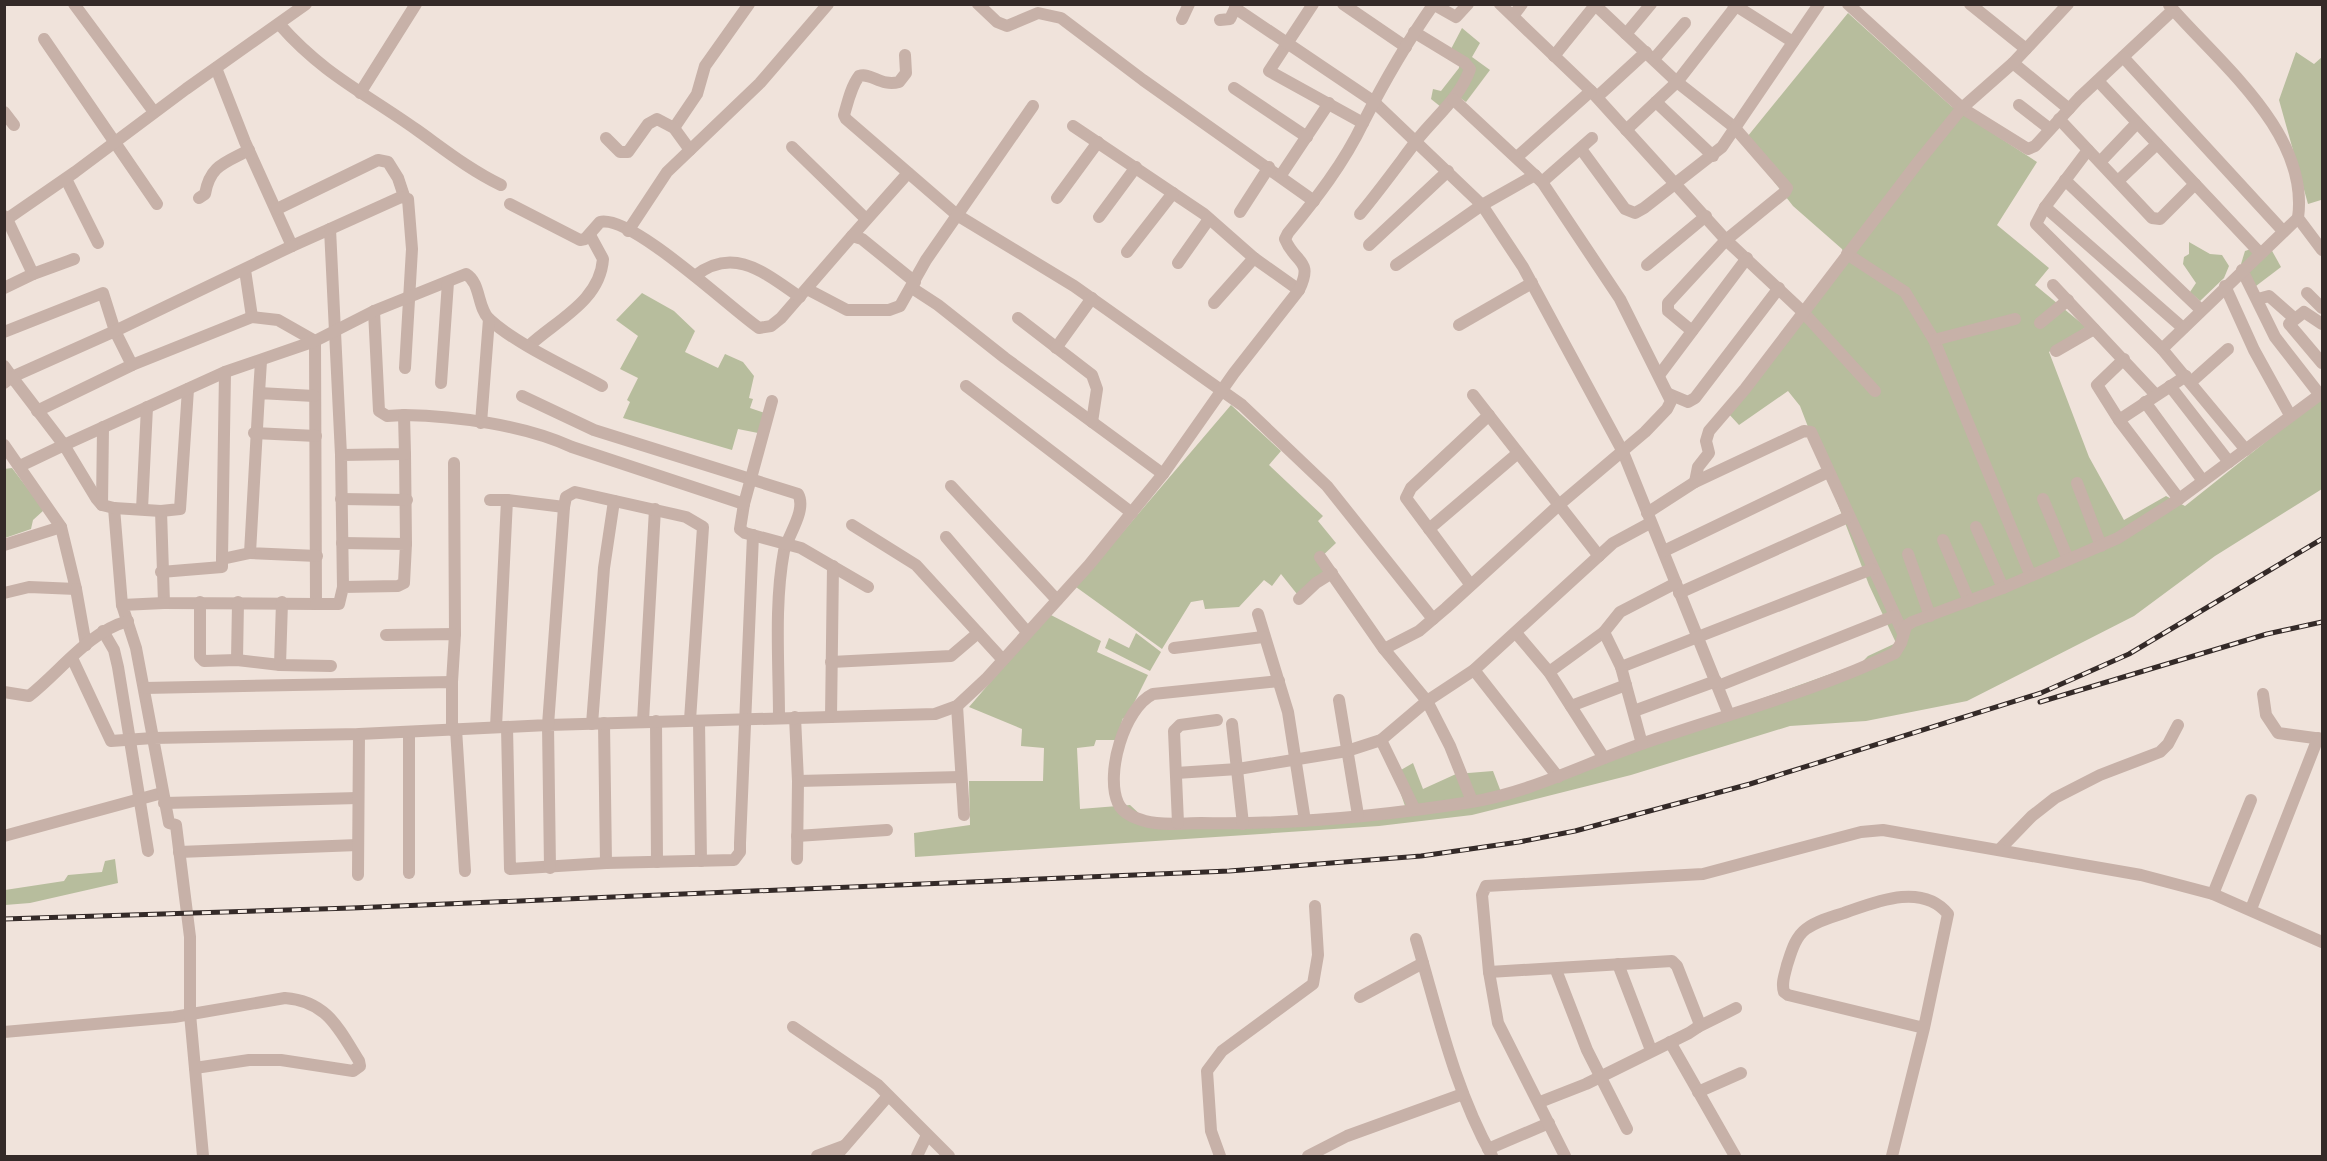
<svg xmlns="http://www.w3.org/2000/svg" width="2327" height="1161" viewBox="0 0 2327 1161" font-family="'Nunito Sans',sans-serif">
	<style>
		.green { fill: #b7bd9d }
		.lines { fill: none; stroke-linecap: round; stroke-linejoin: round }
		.minor { stroke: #c7b1a8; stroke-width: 12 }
		.rail-casing { stroke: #342a28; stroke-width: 5 }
		.rail { stroke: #f8eee7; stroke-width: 3; stroke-dasharray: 9; stroke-linecap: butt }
	</style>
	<rect width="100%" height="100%" fill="#f0e3db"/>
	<!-- green -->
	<g class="green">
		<path d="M 1848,13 L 1951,106 L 2037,162 L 1997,225 L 2049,268 L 2035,285 L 2086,327 L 2049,352 L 2089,457 L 2124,520 L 2166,496 L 2185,506 L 2322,397 L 2322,489 L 2215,556 L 2134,616 L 1967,701 L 1866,721 L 1790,726 L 1631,775 L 1472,815 L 1379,826 L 915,857 L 914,833 L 970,825 L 969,781 L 1043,781 L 1044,748 L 1021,746 L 1022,729 L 969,707 L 1049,614 L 1101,641 L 1097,652 L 1148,675 L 1126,719 L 1123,718 L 1116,740 L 1096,740 L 1094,746 L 1077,748 L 1080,809 L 1130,805 L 1144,818 L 1309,819 L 1405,806 L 1394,774 L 1413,763 L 1423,789 L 1456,774 L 1493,771 L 1501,792 L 1861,663 L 1868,656 L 1896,643 L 1869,585 L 1800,406 L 1788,391 L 1739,425 L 1727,412 L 1846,263 L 1842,249 L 1793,206 L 1743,142 Z"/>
		<path d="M 1462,28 L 1480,43 L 1472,57 L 1490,70 L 1466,102 L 1453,93 L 1441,107 L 1431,99 L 1433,89 L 1441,91 L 1459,68 L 1460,56 L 1451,49 Z"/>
		<path d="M 2296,52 L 2314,64 L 2322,57 L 2322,204 L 2321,200 L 2308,204 L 2279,100 Z"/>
		<path d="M 2189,242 L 2210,254 L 2222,255 L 2229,266 L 2224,278 L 2200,301 L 2190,292 L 2196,283 L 2183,264 L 2184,257 L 2189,254 Z"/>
		<path d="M 2260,246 L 2271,249 L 2281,267 L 2256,286 L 2241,264 L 2245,251 Z"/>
		<path d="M 642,293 L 674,311 L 695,331 L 685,352 L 718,368 L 725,354 L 743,362 L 754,376 L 749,398 L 753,399 L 750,408 L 765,413 L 758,433 L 738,429 L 732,450 L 623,418 L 630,402 L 627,400 L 638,378 L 620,369 L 638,336 L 616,320 Z"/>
		<path d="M 1231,405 L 1281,451 L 1269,465 L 1323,516 L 1318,521 L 1336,543 L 1317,561 L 1325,572 L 1297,594 L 1281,574 L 1272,586 L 1264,580 L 1239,607 L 1205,609 L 1203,600 L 1191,602 L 1162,649 L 1076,587 Z"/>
		<path d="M 12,468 L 44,510 L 33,520 L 31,529 L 5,538 L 4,469 Z"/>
		<path d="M 1136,633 L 1161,652 L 1150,671 L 1105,648 L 1109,638 L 1129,648 Z"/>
		<path d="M 115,859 L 118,883 L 30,903 L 5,905 L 5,890 L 64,881 L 68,875 L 102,872 L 105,861 Z"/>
	</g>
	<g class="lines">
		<!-- minor -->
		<g class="minor">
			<path d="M 74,4 L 154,112"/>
			<path d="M 978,4 L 997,22 L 1007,26 L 1038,13 L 1061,18 L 1143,80 L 1314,201"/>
			<path d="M 1313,4 L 1269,71 L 1363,123"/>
			<path d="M 1343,4 L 1406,47"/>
			<path d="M 1433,4 L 1456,17 L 1468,4"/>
			<path d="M 1500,4 L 1591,91 L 1726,240 L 1802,311 L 1875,391"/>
			<path d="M 1594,4 L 1677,82 L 1734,127 L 1787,188 L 1785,192 L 1726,240 L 1668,303 L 1668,311 L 1692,331"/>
			<path d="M 1733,4 L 1793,42"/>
			<path d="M 1848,4 L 1962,108 L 2028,149 L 2035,146 L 2079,98 L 2173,10"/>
			<path d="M 1970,4 L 2026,49"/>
			<path d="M 2169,5 C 2218,62 2310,133 2298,218 L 2322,250"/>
			<path d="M 1235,8 L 1373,101 L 1482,205 L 1523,267 L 1623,452 L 1729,715"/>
			<path d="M 1513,16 L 1522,4"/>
			<path d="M 1182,19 L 1189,4"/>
			<path d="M 1220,20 L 1230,19 L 1237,4"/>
			<path d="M 280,25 C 323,74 365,93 417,130 C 445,150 470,170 501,185"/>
			<path d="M 1626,34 L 1651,4"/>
			<path d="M 44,39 L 157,204"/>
			<path d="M 905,55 L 906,73 L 899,82 C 881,87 871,72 859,76 C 851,87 848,101 844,115 L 846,119 L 957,215 L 1074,286 L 1242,405 L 1327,486 L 1433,619"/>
			<path d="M 1554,56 L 1596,4"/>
			<path d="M 2123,57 L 2283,231"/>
			<path d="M 1654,59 L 1685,23"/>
			<path d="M 2013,63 L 2069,109"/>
			<path d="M 216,68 L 245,142 L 292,246 L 330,229 L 341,455"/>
			<path d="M 2098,81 L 2260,253"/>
			<path d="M 1234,88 L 1307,137"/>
			<path d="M 360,93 L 416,4"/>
			<path d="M 1597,97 L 1646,52"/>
			<path d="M 1656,102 L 1713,156"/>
			<path d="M 2019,105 L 2050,129"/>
			<path d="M 4,112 L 14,125"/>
			<path d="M 2059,119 L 2152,218 L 2160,219 L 2195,184"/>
			<path d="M 1073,126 L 1204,214 L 1254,258 L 1299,290"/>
			<path d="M 674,128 L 697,94 L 705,66 L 749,4"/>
			<path d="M 1626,130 L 1677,82 L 1736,6"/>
			<path d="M 606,138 L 620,152 L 628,152 L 648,124 L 657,119 L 674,128 L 690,150"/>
			<path d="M 792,147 L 866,219"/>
			<path d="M 1581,149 L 1625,209 L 1635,213 L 1644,208 L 1722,147 L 1819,4"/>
			<path d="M 2088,150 L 2045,207 L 2036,224 L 2162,349 L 2246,450"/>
			<path d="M 1517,157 L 1591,91"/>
			<path d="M 2100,162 L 2137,123"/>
			<path d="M 1281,175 L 1329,103"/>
			<path d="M 66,179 L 98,243"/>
			<path d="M 2065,180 L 2201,310"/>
			<path d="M 2118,181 L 2157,144"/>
			<path d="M 1542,182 L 1592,138"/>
			<path d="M 199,198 L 205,194 C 210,165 225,163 249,150"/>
			<path d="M 1057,198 L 1098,142"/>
			<path d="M 510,204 L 580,240 L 585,239 L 600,222 C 631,214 731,309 759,328 L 771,326 L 781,318 L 852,236 L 862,239 L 915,282"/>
			<path d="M 2045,207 L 2183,328"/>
			<path d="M 277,209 L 378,160 L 388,162 L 398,178 L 404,196"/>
			<path d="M 1240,212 L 1269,167"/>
			<path d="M 1360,214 C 1380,190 1398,165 1417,140 C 1435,117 1460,98 1470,69 L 1465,63 L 1414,32"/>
			<path d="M 4,216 L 7,219 L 75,172 L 186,89 L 306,4"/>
			<path d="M 1099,217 L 1136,167"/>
			<path d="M 4,221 L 7,219 L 33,274 L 4,288"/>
			<path d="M 330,229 L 401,197 L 408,199 L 412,249 L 405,368"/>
			<path d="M 628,231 L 667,172 L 760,83 L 828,4"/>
			<path d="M 852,236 L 908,173"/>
			<path d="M 1369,245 L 1448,171"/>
			<path d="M 1127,252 L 1173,193"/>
			<path d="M 1847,254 L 1905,292 L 1934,340 L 2030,574"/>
			<path d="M 1178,263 L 1209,219"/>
			<path d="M 1396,265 L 1482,205 L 1535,175"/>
			<path d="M 1647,265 L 1706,216"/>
			<path d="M 245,270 L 252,317"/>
			<path d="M 2242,270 L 2275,337 L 2320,395"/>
			<path d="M 33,274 L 74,259"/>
			<path d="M 695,276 C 734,245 766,274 800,297"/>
			<path d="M 2053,285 L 2156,395"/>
			<path d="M 2225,286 L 2254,350 L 2290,415"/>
			<path d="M 912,288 L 938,305 L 1005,358 L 1163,474"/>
			<path d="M 807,289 L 847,310 L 889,310 L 900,306 L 926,260 L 1033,106"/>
			<path d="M 2307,293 L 2322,308"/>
			<path d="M 2258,299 L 2269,296 L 2294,318"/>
			<path d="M 1214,303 L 1254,258"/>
			<path d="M 374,311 L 379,411 L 387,416 L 404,415"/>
			<path d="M 1018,318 L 1092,375 L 1097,389 L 1092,422"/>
			<path d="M 2040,323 L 2068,300"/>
			<path d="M 2322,324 L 2304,312 L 2289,324 L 2322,363"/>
			<path d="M 1459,325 L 1532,283"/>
			<path d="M 4,332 L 103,293 L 115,331 L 132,365 L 37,411"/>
			<path d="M 1934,340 L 2015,319"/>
			<path d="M 530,345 C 557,320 600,301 603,259 L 590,235"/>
			<path d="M 1056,348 L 1092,298"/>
			<path d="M 2162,349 L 2298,218"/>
			<path d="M 2056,351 L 2094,329"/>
			<path d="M 2124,359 L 2097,385 L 2119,420 L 2179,499"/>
			<path d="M 132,365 L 252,317 L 278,320 L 315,341 L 316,604 L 164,603 L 161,511 L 180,509 L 188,389"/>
			<path d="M 4,366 L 12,377 L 115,331 L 292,246"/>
			<path d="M 1660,374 L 1747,258"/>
			<path d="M 2191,382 L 2228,349"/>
			<path d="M 4,383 L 12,377 L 64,445 L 225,372 L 315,341 L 374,311 L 466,274 C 481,283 477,307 489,319 C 516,344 569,368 602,386"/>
			<path d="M 441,383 L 448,282"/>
			<path d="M 966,386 L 1132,513"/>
			<path d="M 2170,386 L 2229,462"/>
			<path d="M 259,393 L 261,361"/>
			<path d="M 1669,394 L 1688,402 L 1695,398 L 1779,288"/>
			<path d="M 1473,395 L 1599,556"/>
			<path d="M 314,396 L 259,393 L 250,553 L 317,556"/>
			<path d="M 522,396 L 594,430 L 798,494 C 807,510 788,535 784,551 C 774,605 779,663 779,718"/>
			<path d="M 772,401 L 744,504 L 740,529 L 745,533 L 801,548 L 868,587"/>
			<path d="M 2145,402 L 2203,481"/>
			<path d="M 2119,420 L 2186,376"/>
			<path d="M 481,423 L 489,319"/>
			<path d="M 254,433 L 316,436"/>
			<path d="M 4,445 L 61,527 L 76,589 L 29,587 L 4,593"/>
			<path d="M 405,454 L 406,544"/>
			<path d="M 454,463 L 455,634"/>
			<path d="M 20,466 L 64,445 L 96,498 L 102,505 L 114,508 L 122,605"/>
			<path d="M 1695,482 L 1698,467 L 1709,453 L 1706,441 L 1709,431 L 1745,389 L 1919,161 L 1962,108 L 2013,63 L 2068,4"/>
			<path d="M 2077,483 L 2101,546"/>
			<path d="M 951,486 L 1057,600"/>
			<path d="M 341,499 L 407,500"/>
			<path d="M 2043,499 L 2068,559"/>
			<path d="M 490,500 L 507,500"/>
			<path d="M 102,505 L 103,427"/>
			<path d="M 114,508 L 161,511"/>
			<path d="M 142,509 L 147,407"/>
			<path d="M 1647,513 L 1695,482 L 1804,431 L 1811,432 L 1903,633"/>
			<path d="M 852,525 L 916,565 L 1003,660"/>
			<path d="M 1976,527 L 2003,588"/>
			<path d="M 1429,529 L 1518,453"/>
			<path d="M 946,537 L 1027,632"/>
			<path d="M 1943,540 L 1969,601"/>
			<path d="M 4,545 L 61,527"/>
			<path d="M 1664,551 L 1828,472"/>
			<path d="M 1908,554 L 1930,616"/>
			<path d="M 1320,557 L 1384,649 L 1427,701 L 1450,746 L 1472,801"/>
			<path d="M 222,559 L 225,372"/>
			<path d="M 161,572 L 222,567 L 222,559 L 250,553"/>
			<path d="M 1470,584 L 1406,498 L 1411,488 L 1489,415"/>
			<path d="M 343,587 L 341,455 L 405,454 L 404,415 C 457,416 524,425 572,447 L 744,504"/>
			<path d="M 76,589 L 86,645"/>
			<path d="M 1679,593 L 1848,517"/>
			<path d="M 1299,599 L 1316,583 L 1332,573"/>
			<path d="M 200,602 L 200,657 L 204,661 L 237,660 L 280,665 L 331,666"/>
			<path d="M 316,604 L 339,604 L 343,587 L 398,586 L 404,583 L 406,544 L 342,543"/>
			<path d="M 1258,614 L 1288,712 L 1305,821"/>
			<path d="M 103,631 L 114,650 L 118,667 L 148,851"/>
			<path d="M 1516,633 L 1549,672 L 1604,758"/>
			<path d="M 386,635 L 455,634 L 452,682"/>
			<path d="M 1174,648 L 1263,637"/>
			<path d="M 1384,649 L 1419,631 L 1446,608 L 1560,504 L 1645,432 L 1667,409 L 1671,401 L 1620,299 L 1542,182 L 1453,99"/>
			<path d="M 72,658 L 111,741 L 153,738 L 136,648 L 122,605 L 164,603"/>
			<path d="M 237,660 L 238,602"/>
			<path d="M 831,662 L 951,656 L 978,633"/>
			<path d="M 280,665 L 282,602"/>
			<path d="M 1621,667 L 1872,569"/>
			<path d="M 1474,670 L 1558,777"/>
			<path d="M 1549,672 L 1604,632"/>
			<path d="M 1279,681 L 1153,694 C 1124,708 1105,774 1118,803 C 1123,814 1135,818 1145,821 C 1161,826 1184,823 1201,823 C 1291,825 1382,816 1471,802 C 1532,792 1586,763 1644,743 C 1728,714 1815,691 1895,653 L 1901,643 L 1906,626 L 1912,622 L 2003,588 L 2118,538 L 2179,499 L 2322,393"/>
			<path d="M 1718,686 L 1894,616"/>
			<path d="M 144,688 L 452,682 L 452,730"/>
			<path d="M 4,692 L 29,696 C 61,671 88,632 128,621"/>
			<path d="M 2263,694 L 2266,715 L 2278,733 L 2322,739"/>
			<path d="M 1339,700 L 1358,815"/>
			<path d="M 957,706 L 964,815"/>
			<path d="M 1571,706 L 1626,685"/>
			<path d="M 1634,711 L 1716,681"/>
			<path d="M 795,717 L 798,781 L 797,859"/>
			<path d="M 831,717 L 833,566"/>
			<path d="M 643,721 L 655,509"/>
			<path d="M 656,721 L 657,862"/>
			<path d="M 699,721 L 701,861"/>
			<path d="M 604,723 L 606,863"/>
			<path d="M 592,724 L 604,568 L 614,501"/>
			<path d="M 1232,724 L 1243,824"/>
			<path d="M 496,727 L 507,500 L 564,507"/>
			<path d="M 507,727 L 510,869 L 606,863 L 734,860 L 740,852 L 740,843 L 753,535"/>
			<path d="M 456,729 L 465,871"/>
			<path d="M 409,732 L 409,873"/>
			<path d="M 1381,740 L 1414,808"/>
			<path d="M 1642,744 L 1621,667 L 1604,632 L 1620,612 L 1676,583"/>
			<path d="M 1176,773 L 1238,769 L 1347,751 L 1381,740 L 1427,701 L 1474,670 L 1613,543 L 1650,523"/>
			<path d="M 798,781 L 961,777"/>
			<path d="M 164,803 L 358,798"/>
			<path d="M 1178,823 L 1174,731 L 1180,725 L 1217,720"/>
			<path d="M 4,836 L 162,793"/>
			<path d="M 797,836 L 887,830"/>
			<path d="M 1999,850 L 2032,816 L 2055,798 L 2100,775 L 2160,752 L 2168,744 L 2178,725"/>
			<path d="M 179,852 L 358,845"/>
			<path d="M 550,868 L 548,725 L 935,714 L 957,706 L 986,679 L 1089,565 L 1163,474 L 1234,373 L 1299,290 C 1314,259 1295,264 1285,239 L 1288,233 C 1316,199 1344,163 1363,123 C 1384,82 1407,42 1433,5"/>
			<path d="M 358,875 L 359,734"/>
			<path d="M 2213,894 L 2251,800"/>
			<path d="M 2251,909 L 2318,738"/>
			<path d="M 1416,939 C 1438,1013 1454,1088 1492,1156"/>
			<path d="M 1618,964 L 1651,1050"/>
			<path d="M 1556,970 L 1587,1050 L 1627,1129"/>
			<path d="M 1489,972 L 1672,961 L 1677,966 L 1699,1022 L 1698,1027 L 1689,1033 L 1586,1084 L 1540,1102"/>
			<path d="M 1360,997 L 1423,963"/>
			<path d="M 793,1027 L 878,1085 L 949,1156"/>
			<path d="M 1698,1027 L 1736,1008"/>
			<path d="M 4,1032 L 174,1017 L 285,998 C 327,1001 339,1029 359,1061 L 360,1066 L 353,1071 L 281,1060 L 249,1060 L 195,1068"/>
			<path d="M 1670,1042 L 1735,1156"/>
			<path d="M 1698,1092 L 1741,1073"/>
			<path d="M 1488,1149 L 1549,1123"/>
			<path d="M 203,1156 L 190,1014 L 190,937 L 176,825 L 169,823 L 153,738 L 359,734 L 548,725 L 564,507 L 566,497 L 575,492 L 686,517 L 703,527 L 690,720"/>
			<path d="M 817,1156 L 844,1146"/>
			<path d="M 836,1156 L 888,1096"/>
			<path d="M 917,1156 L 927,1135"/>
			<path d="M 1220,1156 L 1211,1131 L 1207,1071 L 1222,1051 L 1313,984 L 1318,955 L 1315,906"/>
			<path d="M 1308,1156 L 1347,1136 L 1463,1094"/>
			<path d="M 1565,1156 L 1498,1023 L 1489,972 L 1482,895 L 1486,886 L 1703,874 L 1861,832 L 1883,830 L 2141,875 L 2213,894 L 2322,942"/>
			<path d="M 1892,1156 L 1924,1028 L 1948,914 C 1922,882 1875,902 1844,913 C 1831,917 1817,921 1806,929 C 1795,937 1791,953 1787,965 C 1785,974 1781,983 1784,992 L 1788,995 L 1924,1028"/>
		</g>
		<defs>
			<g id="rail">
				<path d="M 2040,702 L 2267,634 L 2322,622"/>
				<path d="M 4,919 L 352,908 L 1229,871 L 1421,856 L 1519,842 L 1575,831 L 1750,784 L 2041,693 L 2129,654 L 2322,539"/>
			</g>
		</defs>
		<!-- rail casing -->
		<use href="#rail" class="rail-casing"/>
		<!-- rail -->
		<use href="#rail" class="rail"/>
	</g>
	<!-- border -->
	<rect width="2327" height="1161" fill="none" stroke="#342a28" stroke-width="12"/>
</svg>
